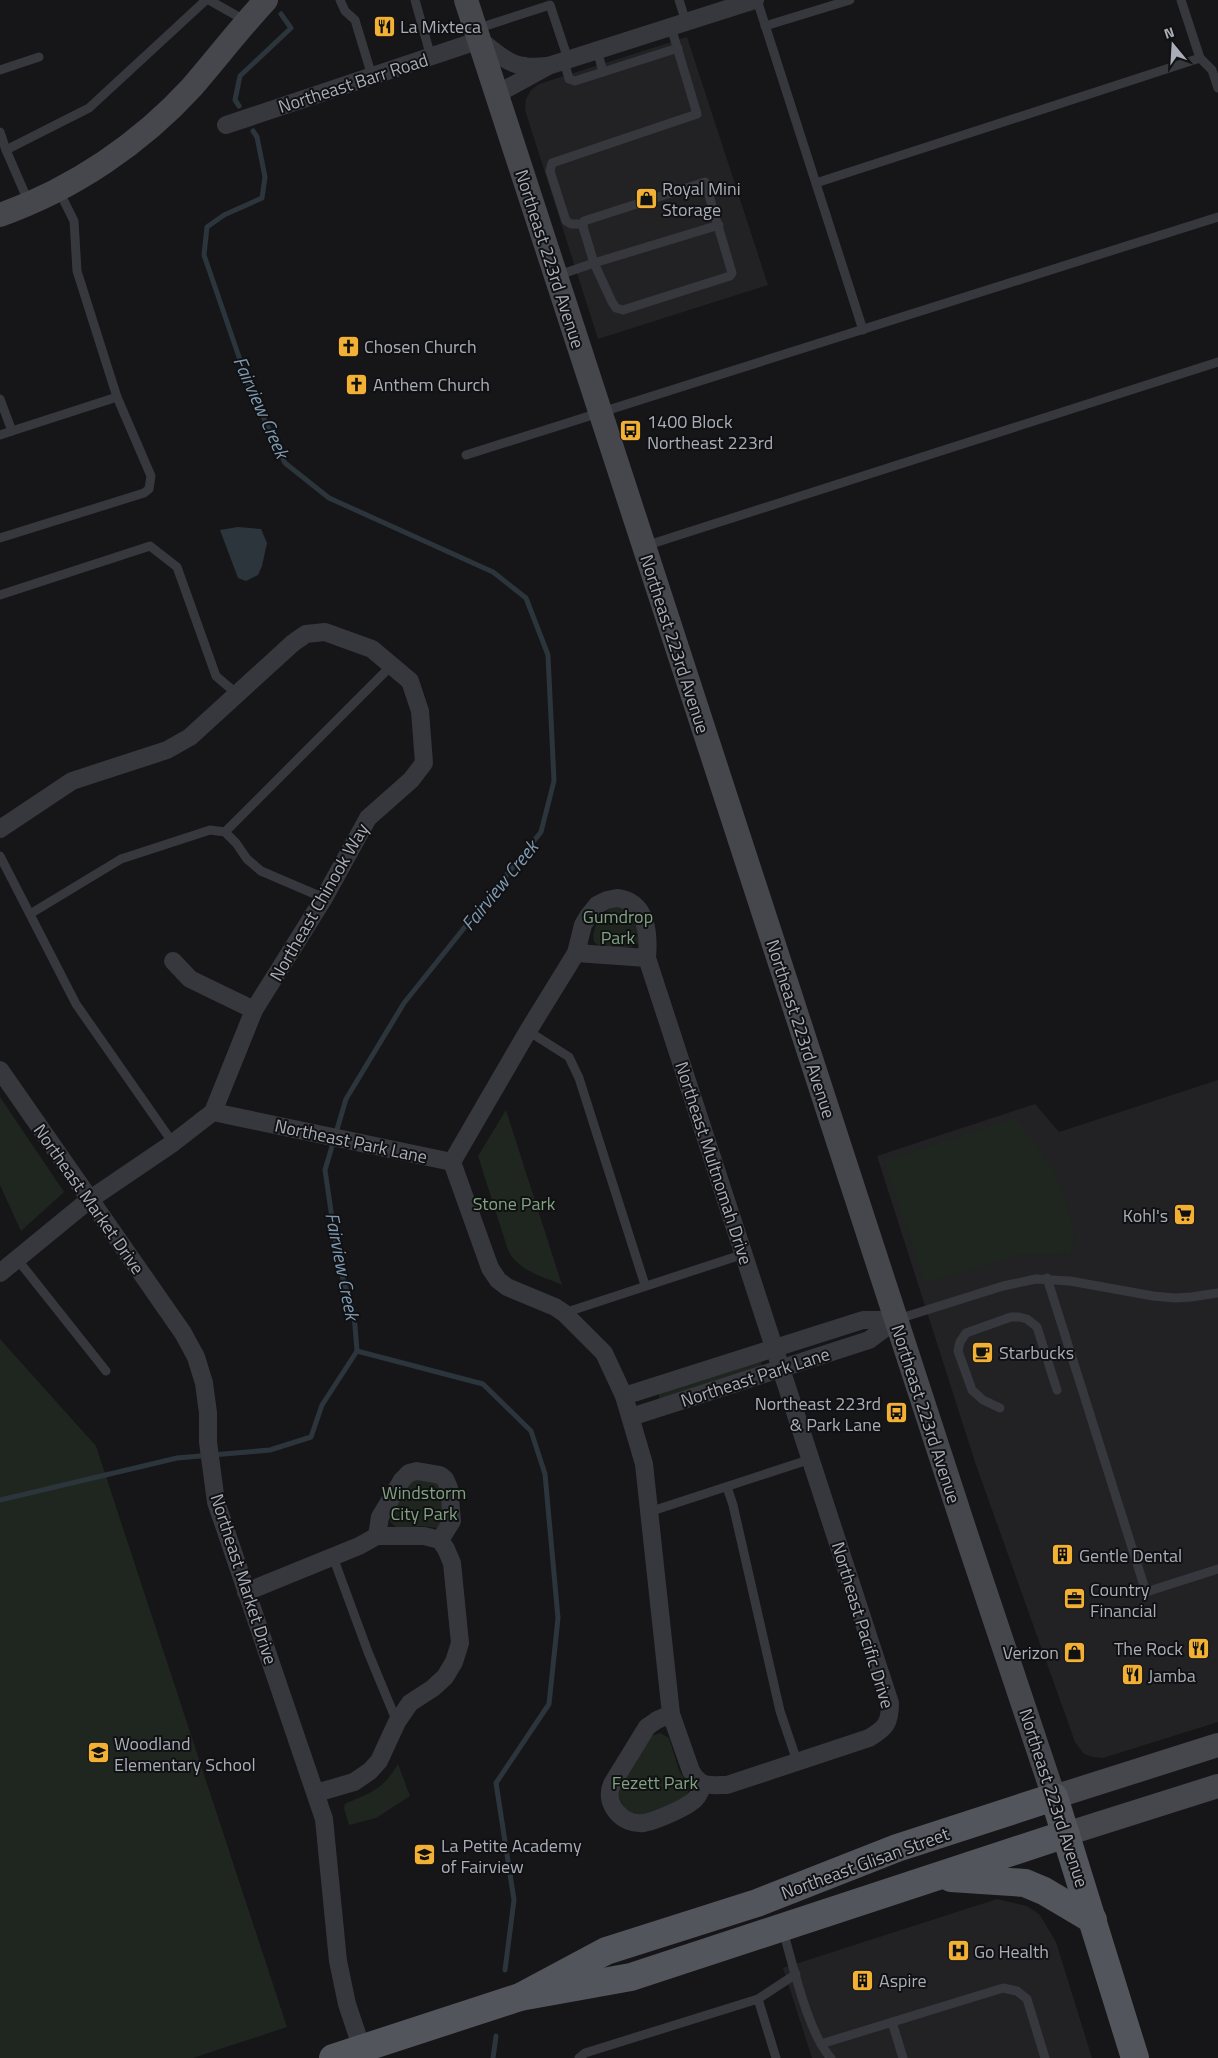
<svg xmlns="http://www.w3.org/2000/svg" width="1218" height="2058" viewBox="0 0 1218 2058" font-family="'Titillium Web',sans-serif">
	<style>
		.built { fill: #222225 }
		.green { fill: #1e261f }
		.water { fill: #2c353c }
		.lines { fill: none; stroke-linecap: round; stroke-linejoin: round }
		.stream { stroke: #2c353c; stroke-width: 5 }
		.lane { stroke: #37383d; stroke-width: 9 }
		.street { stroke: #37383d; stroke-width: 18 }
		.secondary { stroke: #45474d; stroke-width: 24 }
		.primary { stroke: #53555c; stroke-width: 28 }
		.labels { text-anchor: middle; dominant-baseline: central; stroke-width: 4; stroke-linejoin: round; paint-order: stroke }
		.poi-label { font-size: 18px; fill: #a8adb8; stroke: #111113; text-anchor: start }
		.street-label { font-size: 18px; fill: #a8adb8; stroke: #111113 }
		.park-label { font-size: 18px; fill: #7fa381; stroke: #111113 }
		.water-label { font-size: 19px; font-style: italic; fill: #7f9bb3; stroke: #111113 }
	</style>
	<rect width="100%" height="100%" fill="#161618"/>
	<!-- built -->
	<g class="built">
		<path d="M 687,37 L 768,285 L 598,339 L 525,110 L 526,99 L 531,90 L 539,84 Z"/>
		<path d="M 1218,1080 L 1218,1722 L 1103,1758 L 1093,1757 L 1084,1754 L 1075,1742 L 976,1465 L 877,1156 L 1035,1104 L 1059,1132 Z"/>
		<path d="M 997,1899 L 1027,1906 L 1040,1915 L 1056,1942 L 1092,2058 L 812,2058 L 783,1968 Z"/>
	</g>
	<!-- green -->
	<g class="green">
		<path d="M 614,907 L 627,908 L 633,912 L 641,942 C 633,951 602,950 594,942 C 590,930 602,911 614,907 Z"/>
		<path d="M 0,1097 L 64,1192 L 21,1231 L 0,1185 Z"/>
		<path d="M 506,1110 L 562,1285 C 542,1276 518,1271 508,1250 L 478,1156 Z"/>
		<path d="M 1015,1118 L 1044,1155 L 1054,1172 L 1064,1197 L 1075,1237 L 1070,1255 L 1023,1254 L 925,1283 L 884,1161 Z"/>
		<path d="M 0,1339 L 96,1446 L 287,2027 L 193,2058 L 0,2058 Z"/>
		<path d="M 761,1362 L 762,1367 L 659,1400 L 659,1393 Z"/>
		<path d="M 413,1479 L 438,1480 L 448,1512 L 437,1528 L 422,1526 L 398,1529 L 390,1522 L 391,1512 Z"/>
		<path d="M 660,1733 L 669,1738 L 679,1770 L 689,1787 L 687,1797 C 659,1809 629,1833 617,1791 L 651,1736 Z"/>
		<path d="M 398,1764 L 410,1796 L 376,1818 L 349,1825 L 344,1808 L 345,1804 C 371,1792 382,1791 398,1764 Z"/>
	</g>
	<!-- water -->
	<path class="water" d="M 238,527 L 261,529 L 267,543 L 262,566 L 258,575 L 246,581 L 238,578 L 220,530 Z"/>
	<g class="lines">
		<!-- stream -->
		<g class="stream">
			<path d="M 239,106 L 235,100 L 240,76 L 291,28 L 281,14"/>
			<path d="M 357,1351 L 483,1384 L 531,1431 L 545,1474 L 558,1618 L 549,1704 L 496,1783 L 514,1900 L 505,1970"/>
			<path d="M 0,1500 L 177,1458 L 270,1450 L 311,1437 L 322,1405 L 357,1351 L 354,1314 L 339,1266 L 325,1170 L 346,1099 L 404,1003 L 541,832 L 554,781 L 548,655 L 526,598 L 493,572 L 329,498 L 285,463 L 250,389 L 204,255 L 207,227 L 224,215 L 262,198 L 265,177 L 257,137 L 253,131"/>
			<path d="M 493,2058 L 496,2036"/>
		</g>
		<!-- lane -->
		<g class="lane">
			<path d="M 209,0 L 246,21"/>
			<path d="M 340,0 L 345,11 L 355,20 L 372,76"/>
			<path d="M 415,0 L 431,57"/>
			<path d="M 679,0 L 686,22"/>
			<path d="M 757,0 L 863,330"/>
			<path d="M 1181,0 L 1200,58 L 1212,70 L 1218,88"/>
			<path d="M 765,26 L 850,0"/>
			<path d="M 476,29 L 550,5 L 568,59"/>
			<path d="M 597,50 L 603,72"/>
			<path d="M 564,61 L 569,79 L 575,81 L 678,48"/>
			<path d="M 0,70 L 39,57"/>
			<path d="M 0,132 L 6,150"/>
			<path d="M 816,183 L 1200,58"/>
			<path d="M 29,203 L 6,150 L 89,108 L 206,0"/>
			<path d="M 583,224 L 571,224 L 566,221 L 550,171 L 552,163 L 697,114 L 671,27"/>
			<path d="M 556,276 L 594,263 L 583,227 L 584,221 L 705,182 L 732,273 L 730,276 L 623,310 L 616,308 L 612,302 L 594,263 L 719,225"/>
			<path d="M 0,399 L 12,431 L 117,397 L 77,271 L 74,221 L 59,191"/>
			<path d="M 0,435 L 12,431"/>
			<path d="M 466,455 L 1218,217"/>
			<path d="M 0,538 L 144,493 L 149,489 L 151,476 L 117,397"/>
			<path d="M 645,546 L 1218,362"/>
			<path d="M 0,595 L 150,546 L 177,567 L 216,676 L 237,694"/>
			<path d="M 225,832 L 392,665"/>
			<path d="M 0,856 L 76,1004 L 173,1143"/>
			<path d="M 30,914 L 121,859 L 210,830 L 225,832 L 236,843 L 247,859 L 261,871 L 324,898"/>
			<path d="M 528,1031 L 569,1057 L 579,1078 L 645,1285"/>
			<path d="M 17,1259 L 106,1371"/>
			<path d="M 1047,1278 L 1146,1592 L 1218,1569"/>
			<path d="M 564,1313 L 744,1254"/>
			<path d="M 898,1319 L 1003,1286 L 1036,1279 L 1070,1281 L 1153,1296 L 1175,1298 L 1191,1297 L 1218,1293"/>
			<path d="M 1000,1408 L 983,1400 L 972,1390 L 958,1351 L 960,1342 L 966,1333 L 1011,1317 L 1019,1317 L 1027,1319 L 1037,1327 L 1057,1390"/>
			<path d="M 727,1487 L 733,1505 L 780,1711 L 797,1761"/>
			<path d="M 649,1512 L 811,1459"/>
			<path d="M 333,1557 L 368,1652 L 397,1722"/>
			<path d="M 783,1931 C 793,1964 808,2034 831,2058"/>
			<path d="M 892,2022 L 903,2058"/>
			<path d="M 821,2044 L 1003,1988 L 1017,1991 L 1027,1999 L 1045,2058"/>
			<path d="M 579,2058 L 585,2053 L 758,1999"/>
			<path d="M 776,2058 L 758,1999 L 796,1974"/>
		</g>
		<!-- street -->
		<g class="street">
			<path d="M 497,94 L 548,66 L 755,0"/>
			<path d="M 226,125 L 480,40 C 493,50 507,64 524,66 C 532,68 540,66 548,66"/>
			<path d="M 0,829 L 72,781 L 167,750 L 190,737 L 293,643 L 306,634 L 325,632 L 372,649 L 410,681 L 420,711 L 424,763 L 411,780 L 368,818 L 324,898 L 254,1010 L 213,1112"/>
			<path d="M 617,898 C 647,902 649,934 647,958 L 890,1703 C 890,1723 886,1728 869,1738 L 727,1785 C 709,1785 701,1788 691,1771 L 671,1714 L 644,1464 L 624,1396 L 604,1353 L 564,1313 L 555,1307 L 507,1287 L 498,1280 L 490,1268 L 452,1162 L 528,1031 L 576,953 L 583,925 L 589,915 L 597,905 L 607,900 Z"/>
			<path d="M 576,953 L 647,958"/>
			<path d="M 173,961 L 190,979 L 254,1010"/>
			<path d="M 0,1070 L 183,1333 L 196,1357 L 204,1383 L 208,1413 L 208,1442 L 216,1502 L 324,1819 L 338,1961 L 347,2004 L 362,2049 L 362,2058"/>
			<path d="M 0,1273 L 89,1200 L 173,1143 L 213,1112 L 452,1162"/>
			<path d="M 624,1396 L 863,1320 L 896,1320"/>
			<path d="M 631,1417 L 869,1340 L 896,1320"/>
			<path d="M 377,1536 L 380,1517 L 402,1480 L 409,1473 L 417,1471 L 440,1475 L 445,1479 L 449,1488 L 452,1521 L 440,1540"/>
			<path d="M 246,1592 L 359,1546 L 377,1536 L 424,1536 L 440,1540 L 446,1549 L 452,1563 L 460,1643 L 454,1662 L 445,1677 L 433,1688 L 410,1703 L 397,1722 L 379,1761 L 370,1771 L 354,1782 L 316,1793"/>
			<path d="M 671,1714 L 657,1720 L 647,1727 L 612,1784 C 603,1804 623,1826 644,1823 C 655,1821 689,1807 696,1798 C 699,1795 701,1789 703,1785"/>
		</g>
		<!-- secondary -->
		<g class="secondary">
			<path d="M 466,0 L 967,1537 L 1054,1797 L 1218,1745"/>
			<path d="M 0,215 C 73,189 140,144 192,87 C 217,58 240,28 266,0"/>
			<path d="M 1066,1834 L 1218,1786"/>
		</g>
		<!-- primary -->
		<g class="primary">
			<path d="M 951,1878 L 1025,1883 L 1044,1891 L 1093,1920"/>
			<path d="M 520,1997 L 606,1951 L 757,1903 L 897,1848 L 1054,1797 L 1135,2058"/>
			<path d="M 333,2058 L 520,1997 L 631,1977 L 1066,1834"/>
		</g>
	</g>
	<!-- icons -->
	<defs>
		<symbol id="restaurant-square" viewBox="-11 -11 22 22"><rect x="-9" y="-9" width="18" height="18" rx="4" fill="#f2b134" stroke="#111113"/><path d="M-5-6h1v4h1v-4h1v4h1v-4h1v5L-1.5 .5V6h-2V.5L-5-1ZM5-6V6H3V1.5H1.5Q1.5-4 5-6Z" fill="#111"/></symbol>
		<symbol id="shop-square" viewBox="-11 -11 22 22"><rect x="-9" y="-9" width="18" height="18" rx="4" fill="#f2b134" stroke="#111113"/><path d="M-5-2.5h2.3a2.7 3.5 0 0 1 5.4 0H5L5.5 6h-11ZM-1.5-2.5h3a1.5 2.3 0 0 0-3 0Z" fill="#111"/></symbol>
		<symbol id="church-square" viewBox="-11 -11 22 22"><rect x="-9" y="-9" width="18" height="18" rx="4" fill="#f2b134" stroke="#111113"/><path d="M-1.2-6h2.4v3.5h3.3v2.4h-3.3V6h-2.4V-.1h-3.3v-2.4h3.3Z" fill="#111"/></symbol>
		<symbol id="bus-square" viewBox="-11 -11 22 22"><rect x="-9" y="-9" width="18" height="18" rx="4" fill="#f2b134" stroke="#111113"/><path d="M-5-6H5V4H4V6H2V4H-2V6H-4V4H-5ZM-3.5-4V0h7V-4ZM-3.5 1.2v1.5H-2V1.2ZM2 1.2v1.5H3.5V1.2Z" fill="#111"/></symbol>
		<symbol id="supermarket-square" viewBox="-11 -11 22 22"><rect x="-9" y="-9" width="18" height="18" rx="4" fill="#f2b134" stroke="#111113"/><path d="M-6-5.5h2.5l.6 2H6L4.5 2H-2.5L-4.4-4H-6ZM-1.5 3.2a1.3 1.3 0 1 0 .1 0ZM3 3.2a1.3 1.3 0 1 0 .1 0Z" fill="#111"/></symbol>
		<symbol id="cafe-square" viewBox="-11 -11 22 22"><rect x="-9" y="-9" width="18" height="18" rx="4" fill="#f2b134" stroke="#111113"/><path d="M-5.5-4.5H6V0H3Q3 3.5 0 3.5H-2.5Q-5.5 3.5-5.5 0ZM3-3.2v2h1.7v-2ZM-6 4.5H4V6H-6Z" fill="#111"/></symbol>
		<symbol id="building-square" viewBox="-11 -11 22 22"><rect x="-9" y="-9" width="18" height="18" rx="4" fill="#f2b134" stroke="#111113"/><path d="M-4-6H4V6H1V3H-1V6H-4ZM-2.5-4.3h1.7v1.8h-1.7ZM.8-4.3h1.7v1.8H.8ZM-2.5-1h1.7V.8h-1.7ZM.8-1h1.7V.8H.8Z" fill="#111"/></symbol>
		<symbol id="office-square" viewBox="-11 -11 22 22"><rect x="-9" y="-9" width="18" height="18" rx="4" fill="#f2b134" stroke="#111113"/><path d="M-6-3h4V-5.5h4V-3h4V5H-6ZM-1-4.5V-3h2v-1.5ZM-6 0V1H6V0Z" fill="#111"/></symbol>
		<symbol id="school-square" viewBox="-11 -11 22 22"><rect x="-9" y="-9" width="18" height="18" rx="4" fill="#f2b134" stroke="#111113"/><path d="M0-5L7-2L0 1L-7-2ZM-4 1L0 2.5L4 1V4Q0 6-4 4Z" fill="#111"/></symbol>
		<symbol id="hospital-square" viewBox="-11 -11 22 22"><rect x="-9" y="-9" width="18" height="18" rx="4" fill="#f2b134" stroke="#111113"/><path d="M-5-5h3v3.5h4V-5h3V5h-3V1.5h-4V5h-3Z" fill="#111"/></symbol>
	</defs>
	<g fill-rule="evenodd">
		<use href="#restaurant-square" x="372" y="14" width="25" height="25"/>
		<use href="#shop-square" x="634" y="186" width="25" height="25"/>
		<use href="#church-square" x="336" y="334" width="25" height="25"/>
		<use href="#church-square" x="344" y="372" width="25" height="25"/>
		<use href="#bus-square" x="618" y="418" width="25" height="25"/>
		<use href="#supermarket-square" x="1172" y="1202" width="25" height="25"/>
		<use href="#cafe-square" x="970" y="1340" width="25" height="25"/>
		<use href="#bus-square" x="884" y="1400" width="25" height="25"/>
		<use href="#building-square" x="1050" y="1542" width="25" height="25"/>
		<use href="#office-square" x="1062" y="1586" width="25" height="25"/>
		<use href="#restaurant-square" x="1186" y="1636" width="25" height="25"/>
		<use href="#shop-square" x="1062" y="1640" width="25" height="25"/>
		<use href="#restaurant-square" x="1120" y="1662" width="25" height="25"/>
		<use href="#school-square" x="86" y="1740" width="25" height="25"/>
		<use href="#school-square" x="412" y="1842" width="25" height="25"/>
		<use href="#hospital-square" x="946" y="1938" width="25" height="25"/>
		<use href="#building-square" x="850" y="1968" width="25" height="25"/>
	</g>
	<g class="labels">
		<!-- poi labels -->
		<g class="poi-label">
			<text x="400" y="26">La Mixteca</text>
			<text x="662" y="188">Royal Mini<tspan x="662" dy="21">Storage</tspan></text>
			<text x="364" y="346">Chosen Church</text>
			<text x="373" y="384">Anthem Church</text>
			<text x="647" y="421">1400 Block<tspan x="647" dy="21">Northeast 223rd</tspan></text>
			<text x="1168" y="1215" text-anchor="end">Kohl's</text>
			<text x="999" y="1352">Starbucks</text>
			<text x="881" y="1403" text-anchor="end">Northeast 223rd<tspan x="881" dy="21">&amp; Park Lane</tspan></text>
			<text x="1079" y="1555">Gentle Dental</text>
			<text x="1090" y="1589">Country<tspan x="1090" dy="21">Financial</tspan></text>
			<text x="1183" y="1648" text-anchor="end">The Rock</text>
			<text x="1059" y="1652" text-anchor="end">Verizon</text>
			<text x="1148" y="1675">Jamba</text>
			<text x="114" y="1743">Woodland<tspan x="114" dy="21">Elementary School</tspan></text>
			<text x="441" y="1845">La Petite Academy<tspan x="441" dy="21">of Fairview</tspan></text>
			<text x="974" y="1951">Go Health</text>
			<text x="879" y="1980">Aspire</text>
		</g>
		<!-- street labels -->
		<g class="street-label">
			<text transform="translate(353 83) rotate(-18)">Northeast Barr Road</text>
			<text transform="translate(550 259) rotate(72)">Northeast 223rd Avenue</text>
			<text transform="translate(675 644) rotate(72)">Northeast 223rd Avenue</text>
			<text transform="translate(319 902) rotate(-60)">Northeast Chinook Way</text>
			<text transform="translate(801 1029) rotate(72)">Northeast 223rd Avenue</text>
			<text transform="translate(351 1141) rotate(12)">Northeast Park Lane</text>
			<text transform="translate(714 1163) rotate(72)">Northeast Multnomah Drive</text>
			<text transform="translate(89 1199) rotate(55)">Northeast Market Drive</text>
			<text transform="translate(755 1377) rotate(-18)">Northeast Park Lane</text>
			<text transform="translate(926 1414) rotate(72)">Northeast 223rd Avenue</text>
			<text transform="translate(244 1579) rotate(72)">Northeast Market Drive</text>
			<text transform="translate(863 1625) rotate(73)">Northeast Pacific Drive</text>
			<text transform="translate(1054 1798) rotate(72)">Northeast 223rd Avenue</text>
			<text transform="translate(865 1863) rotate(-20)">Northeast Glisan Street</text>
		</g>
		<!-- park labels -->
		<g class="park-label">
			<text x="618" y="916">Gumdrop<tspan x="618" dy="21">Park</tspan></text>
			<text x="514" y="1203">Stone Park</text>
			<text x="424" y="1492">Windstorm<tspan x="424" dy="21">City Park</tspan></text>
			<text x="655" y="1782">Fezett Park</text>
		</g>
		<!-- water labels -->
		<g class="water-label">
			<text transform="translate(262 407) rotate(66)">Fairview Creek</text>
			<text transform="translate(499 885) rotate(-51)">Fairview Creek</text>
			<text transform="translate(343 1266) rotate(79)">Fairview Creek</text>
		</g>
	</g>
	<!-- north arrow -->
	<g transform="translate(1173 45) rotate(342)" stroke="#111113" stroke-width="4" paint-order="stroke">
	<path d="M0-4L9 19L0 12L-9 19Z" fill="#a8adb8"/>
	<text y="-8" font-size="14" font-weight="bold" text-anchor="middle" fill="#a8adb8">N</text>
	</g>
</svg>
